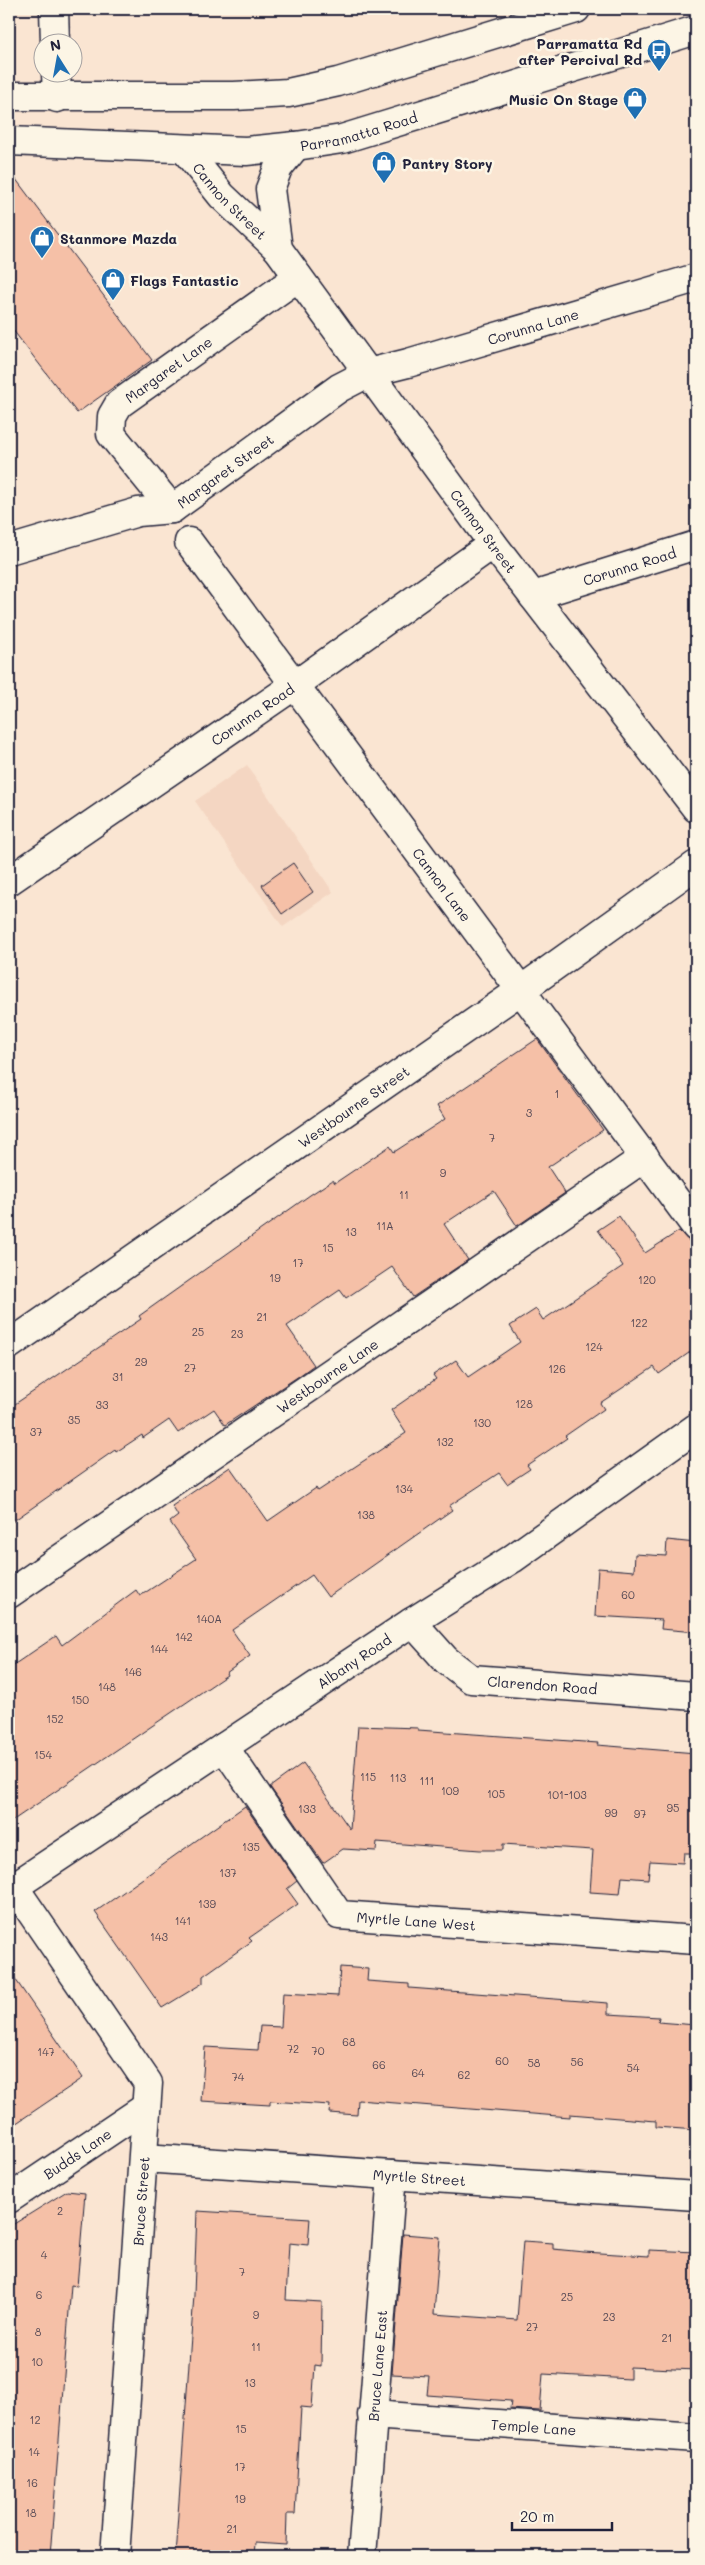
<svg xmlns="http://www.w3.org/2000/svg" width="705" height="2565" viewBox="0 0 705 2565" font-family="Mali,sans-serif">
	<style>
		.built { fill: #f4d6c2 }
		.building { fill: #f5c0a7; stroke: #22223b }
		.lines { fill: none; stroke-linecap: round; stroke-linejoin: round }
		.minor-casing { stroke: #22223b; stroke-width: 31 }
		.highway-casing { stroke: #22223b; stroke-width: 31 }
		.path { stroke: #22223b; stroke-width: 3; stroke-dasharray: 4 4; stroke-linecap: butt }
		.minor { stroke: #fcf5e5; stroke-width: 28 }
		.highway { stroke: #fcf5e5; stroke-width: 28 }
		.labels { text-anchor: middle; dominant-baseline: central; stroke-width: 5; stroke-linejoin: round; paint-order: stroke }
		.number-label { font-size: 11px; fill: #574a56 }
		.poi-label { font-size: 14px; font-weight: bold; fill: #22223b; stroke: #fcf5e5; text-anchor: start }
		.street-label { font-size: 14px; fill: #22223b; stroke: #fcf5e5 }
	</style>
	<rect width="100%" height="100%" fill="#fae5d2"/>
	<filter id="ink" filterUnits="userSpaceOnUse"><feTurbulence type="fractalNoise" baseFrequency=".02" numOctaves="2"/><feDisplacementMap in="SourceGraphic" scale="10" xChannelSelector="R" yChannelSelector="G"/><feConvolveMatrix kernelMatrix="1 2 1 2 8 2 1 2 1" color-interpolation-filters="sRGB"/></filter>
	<g filter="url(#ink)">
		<!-- built -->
		<path class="built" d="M 247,765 L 333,892 L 283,927 L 195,801 Z"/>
		<!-- building -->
		<g class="building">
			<path d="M 9,170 L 152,360 L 77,413 L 9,325 Z"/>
			<path d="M 293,863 L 313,892 L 282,914 L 262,885 Z"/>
			<path d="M 537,1039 L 603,1130 L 548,1167 L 565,1193 L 517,1226 L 494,1191 L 444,1224 L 468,1260 L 413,1297 L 392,1267 L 346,1298 L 340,1290 L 287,1326 L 314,1365 L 299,1376 L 225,1425 L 214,1409 L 178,1433 L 169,1420 L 143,1438 L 142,1435 L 116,1452 L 115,1450 L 9,1524 L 9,1408 L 141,1319 L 139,1316 L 310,1195 L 333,1180 L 335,1183 L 390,1146 L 394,1152 L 445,1119 L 437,1106 Z"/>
			<path d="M 619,1216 L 645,1253 L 679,1231 L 696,1248 L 696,1348 L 659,1374 L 654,1367 L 600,1403 L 604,1409 L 565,1436 L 567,1438 L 527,1465 L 530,1469 L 507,1484 L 499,1473 L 449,1506 L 452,1510 L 328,1597 L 312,1575 L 232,1630 L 250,1656 L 226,1673 L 227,1675 L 9,1823 L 9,1668 L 56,1636 L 62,1645 L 136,1590 L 140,1596 L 196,1559 L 170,1522 L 178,1516 L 172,1506 L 230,1467 L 268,1521 L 316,1488 L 318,1491 L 406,1433 L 391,1410 L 436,1379 L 433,1375 L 456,1360 L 468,1377 L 520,1342 L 510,1326 L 536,1309 L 543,1320 L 623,1266 L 598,1230 Z"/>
			<path d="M 667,1540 L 696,1543 L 696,1632 L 661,1629 L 662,1620 L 595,1616 L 598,1568 L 634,1571 L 635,1554 L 666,1556 Z"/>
			<path d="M 358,1726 L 418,1728 L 418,1730 L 598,1743 L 597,1745 L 696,1753 L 696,1853 L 684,1853 L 683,1863 L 650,1861 L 648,1879 L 622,1877 L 620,1894 L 590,1892 L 593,1850 L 503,1844 L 503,1850 L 480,1850 L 377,1842 L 376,1851 L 343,1849 L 323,1863 L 270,1787 L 303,1763 L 350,1829 Z"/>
			<path d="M 245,1806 L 297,1881 L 287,1889 L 298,1904 L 249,1938 L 252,1941 L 203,1976 L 203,1983 L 162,2008 L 95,1912 Z"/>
			<path d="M 340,1967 L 368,1969 L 367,1981 L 409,1984 L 409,1988 L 608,2003 L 608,2014 L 659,2017 L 658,2022 L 696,2025 L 696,2130 L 656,2127 L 656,2121 L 570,2114 L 570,2117 L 358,2100 L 357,2115 L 329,2113 L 330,2105 L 270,2101 L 270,2105 L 201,2101 L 205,2047 L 258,2050 L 260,2026 L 281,2027 L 283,1993 L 338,1996 Z"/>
			<path d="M 9,1970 L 83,2078 L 9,2128 Z"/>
			<path d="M 67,2191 L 85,2193 L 77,2286 L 71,2285 L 50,2556 L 9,2556 L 9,2227 Z"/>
			<path d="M 197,2211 L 310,2218 L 308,2245 L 289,2243 L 286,2300 L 322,2302 L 321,2366 L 315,2365 L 312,2408 L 301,2407 L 295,2514 L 287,2514 L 286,2545 L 255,2543 L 254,2556 L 175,2556 L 194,2295 Z"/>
			<path d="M 403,2234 L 440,2237 L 434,2314 L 517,2320 L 523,2241 L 553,2243 L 553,2249 L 584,2252 L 649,2256 L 649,2250 L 696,2252 L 696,2370 L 630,2367 L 630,2379 L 543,2374 L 540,2411 L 510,2409 L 511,2401 L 427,2395 L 429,2376 L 392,2374 Z"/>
		</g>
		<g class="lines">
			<defs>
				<g id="minor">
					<path d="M 54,9 L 55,42"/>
					<path d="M 56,72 L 57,98"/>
					<path id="s1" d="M 185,150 L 222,196 L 278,249 L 493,544 L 696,808"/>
					<path d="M 278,249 L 270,189 L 278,168 L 296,146"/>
					<path id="s2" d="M 172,509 L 111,434 L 112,416 L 119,404 L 298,277"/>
					<path id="s3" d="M 189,542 L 696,1227"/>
					<path id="s4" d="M 9,550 L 138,512 L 172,509 L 339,388 L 368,373 L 408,363 L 696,278"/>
					<path id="s5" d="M 533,596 L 696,545"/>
					<path id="s6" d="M 9,881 L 295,685 L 493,544"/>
					<path id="s7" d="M 9,1345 L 521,990 L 696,865"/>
					<path id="s8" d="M 9,1594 L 645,1157"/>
					<path id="s9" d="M 412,1622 L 446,1660 L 471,1679 L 696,1696"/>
					<path id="s10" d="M 224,1747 L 339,1915 L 696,1940"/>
					<path d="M 14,1887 L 148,2083 L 115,2556"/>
					<path id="s11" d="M 9,1890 L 412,1622 L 512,1559 L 696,1428"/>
					<path id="s12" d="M 144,2158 L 696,2196"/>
					<path id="s13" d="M 9,2199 L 146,2107"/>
					<path id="s14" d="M 372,2415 L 696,2438"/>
					<path id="s15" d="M 362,2556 L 392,2175"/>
				</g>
				<g id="highway">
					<path d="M 9,96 L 234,96 L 288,93 L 338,82 L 576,9"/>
					<path id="s16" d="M 9,141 L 246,151 L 296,146 L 342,139 L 696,30"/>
				</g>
			</defs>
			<!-- minor casing -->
			<use href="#minor" class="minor-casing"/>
			<!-- highway casing -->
			<use href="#highway" class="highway-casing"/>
			<!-- path -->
			<path class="path" d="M 9,56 L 11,56"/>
			<!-- minor -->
			<use href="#minor" class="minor"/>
			<!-- highway -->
			<use href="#highway" class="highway"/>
		</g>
	</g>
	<!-- icons -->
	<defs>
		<symbol id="bus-pin" viewBox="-11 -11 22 30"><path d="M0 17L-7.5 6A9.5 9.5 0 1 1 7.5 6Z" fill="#1f6fb2" stroke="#fcf5e5"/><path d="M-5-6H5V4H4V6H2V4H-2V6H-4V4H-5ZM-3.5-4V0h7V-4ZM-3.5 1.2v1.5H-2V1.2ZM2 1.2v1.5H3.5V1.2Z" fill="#fff"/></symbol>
		<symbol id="shop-pin" viewBox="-11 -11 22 30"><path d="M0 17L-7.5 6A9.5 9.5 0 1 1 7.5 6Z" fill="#1f6fb2" stroke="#fcf5e5"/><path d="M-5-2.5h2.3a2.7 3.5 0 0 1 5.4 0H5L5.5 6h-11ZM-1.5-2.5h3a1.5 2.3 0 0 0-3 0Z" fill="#fff"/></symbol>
	</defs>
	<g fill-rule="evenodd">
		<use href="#bus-pin" x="645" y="37" width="28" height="38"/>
		<use href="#shop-pin" x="621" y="85" width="28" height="38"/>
		<use href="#shop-pin" x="370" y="149" width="28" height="38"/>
		<use href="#shop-pin" x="28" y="224" width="28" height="38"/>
		<use href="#shop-pin" x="99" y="266" width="28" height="38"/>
	</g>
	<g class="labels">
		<!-- number labels -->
		<g class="number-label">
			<text x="557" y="1093">1</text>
			<text x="529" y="1112">3</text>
			<text x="492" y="1137">7</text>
			<text x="443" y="1172">9</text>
			<text x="404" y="1194">11</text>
			<text x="385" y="1225">11A</text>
			<text x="351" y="1231">13</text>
			<text x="328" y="1247">15</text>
			<text x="298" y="1262">17</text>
			<text x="275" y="1277">19</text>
			<text x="647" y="1279">120</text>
			<text x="262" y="1316">21</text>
			<text x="639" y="1322">122</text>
			<text x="198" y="1331">25</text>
			<text x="237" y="1333">23</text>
			<text x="594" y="1346">124</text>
			<text x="141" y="1361">29</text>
			<text x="190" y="1367">27</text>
			<text x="557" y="1368">126</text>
			<text x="118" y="1376">31</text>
			<text x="524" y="1403">128</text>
			<text x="102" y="1404">33</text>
			<text x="74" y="1419">35</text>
			<text x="482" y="1422">130</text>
			<text x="36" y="1431">37</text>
			<text x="445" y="1441">132</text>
			<text x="404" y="1488">134</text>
			<text x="366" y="1514">138</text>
			<text x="628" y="1594">60</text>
			<text x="209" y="1618">140A</text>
			<text x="184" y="1636">142</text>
			<text x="159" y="1648">144</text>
			<text x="133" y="1671">146</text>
			<text x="107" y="1686">148</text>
			<text x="80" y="1699">150</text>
			<text x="55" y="1718">152</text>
			<text x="43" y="1754">154</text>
			<text x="368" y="1776">115</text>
			<text x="398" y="1777">113</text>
			<text x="427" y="1780">111</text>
			<text x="450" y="1790">109</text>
			<text x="496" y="1793">105</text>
			<text x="567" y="1794">101-103</text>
			<text x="673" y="1807">95</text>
			<text x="307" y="1808">133</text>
			<text x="611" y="1812">99</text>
			<text x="640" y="1813">97</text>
			<text x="251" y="1846">135</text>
			<text x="228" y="1872">137</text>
			<text x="207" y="1903">139</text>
			<text x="183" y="1920">141</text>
			<text x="159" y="1936">143</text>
			<text x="349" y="2041">68</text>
			<text x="293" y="2048">72</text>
			<text x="318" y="2050">70</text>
			<text x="46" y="2051">147</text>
			<text x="502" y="2060">60</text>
			<text x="577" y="2061">56</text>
			<text x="534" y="2062">58</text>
			<text x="379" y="2064">66</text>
			<text x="633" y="2067">54</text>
			<text x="418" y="2072">64</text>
			<text x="464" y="2074">62</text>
			<text x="238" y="2076">74</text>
			<text x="60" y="2210">2</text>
			<text x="44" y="2254">4</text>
			<text x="242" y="2271">7</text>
			<text x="39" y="2294">6</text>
			<text x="567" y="2296">25</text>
			<text x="256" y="2314">9</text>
			<text x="609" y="2316">23</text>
			<text x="532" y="2326">27</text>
			<text x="38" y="2331">8</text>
			<text x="667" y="2337">21</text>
			<text x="256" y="2346">11</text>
			<text x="37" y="2361">10</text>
			<text x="250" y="2382">13</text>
			<text x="35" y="2419">12</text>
			<text x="241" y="2428">15</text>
			<text x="34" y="2451">14</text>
			<text x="240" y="2466">17</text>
			<text x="32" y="2482">16</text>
			<text x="240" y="2498">19</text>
			<text x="31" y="2512">18</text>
			<text x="232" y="2528">21</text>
		</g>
		<!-- poi labels -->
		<g class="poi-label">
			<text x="642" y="43" text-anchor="end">Parramatta Rd<tspan x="642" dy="16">after Percival Rd</tspan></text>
			<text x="618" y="99" text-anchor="end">Music On Stage</text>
			<text x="402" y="163">Pantry Story</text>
			<text x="60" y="238">Stanmore Mazda</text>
			<text x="130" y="280">Flags Fantastic</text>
		</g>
		<!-- street labels -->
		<g class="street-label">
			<text stroke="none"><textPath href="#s16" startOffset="352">Parramatta Road</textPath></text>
			<text stroke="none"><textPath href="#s1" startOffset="68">Cannon Street</textPath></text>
			<text stroke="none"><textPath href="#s4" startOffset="579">Corunna Lane</textPath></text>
			<text stroke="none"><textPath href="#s2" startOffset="189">Margaret Lane</textPath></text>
			<text stroke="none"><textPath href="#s4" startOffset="234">Margaret Street</textPath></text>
			<text stroke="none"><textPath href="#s1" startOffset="485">Cannon Street</textPath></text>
			<text stroke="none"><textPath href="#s5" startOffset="101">Corunna Road</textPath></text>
			<text stroke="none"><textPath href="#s6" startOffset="295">Corunna Road</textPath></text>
			<text stroke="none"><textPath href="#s3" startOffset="426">Cannon Lane</textPath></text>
			<text stroke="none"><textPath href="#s7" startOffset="419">Westbourne Street</textPath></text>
			<text stroke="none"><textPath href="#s8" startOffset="386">Westbourne Lane</textPath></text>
			<text stroke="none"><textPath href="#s11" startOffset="414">Albany Road</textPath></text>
			<text stroke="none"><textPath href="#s9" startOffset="154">Clarendon Road</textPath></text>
			<text stroke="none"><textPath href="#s10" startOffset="281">Myrtle Lane West</textPath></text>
			<text stroke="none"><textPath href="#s13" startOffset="82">Budds Lane</textPath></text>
			<text stroke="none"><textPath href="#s12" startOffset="276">Myrtle Street</textPath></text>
			<text transform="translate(141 2201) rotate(-86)">Bruce Street</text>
			<text stroke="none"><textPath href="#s15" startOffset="191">Bruce Lane East</textPath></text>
			<text stroke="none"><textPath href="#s14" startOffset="162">Temple Lane</textPath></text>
		</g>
	</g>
	<!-- margin -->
	<rect width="705" height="2565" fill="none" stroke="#fcf5e5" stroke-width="30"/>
	<rect x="15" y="15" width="675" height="2535" fill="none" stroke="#22223b" stroke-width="2" filter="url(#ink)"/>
	<!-- north arrow -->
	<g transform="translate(58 58) rotate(349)"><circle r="24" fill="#fcf5e5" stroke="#a5a1a1"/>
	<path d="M0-4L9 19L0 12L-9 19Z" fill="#1f6fb2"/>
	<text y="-8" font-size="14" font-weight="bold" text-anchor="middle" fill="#22223b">N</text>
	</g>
	<!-- scale -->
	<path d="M512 2522v8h100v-8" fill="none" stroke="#22223b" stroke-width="2.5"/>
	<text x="520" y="2522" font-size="15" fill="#22223b" stroke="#fcf5e5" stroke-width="4" paint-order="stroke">20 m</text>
</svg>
